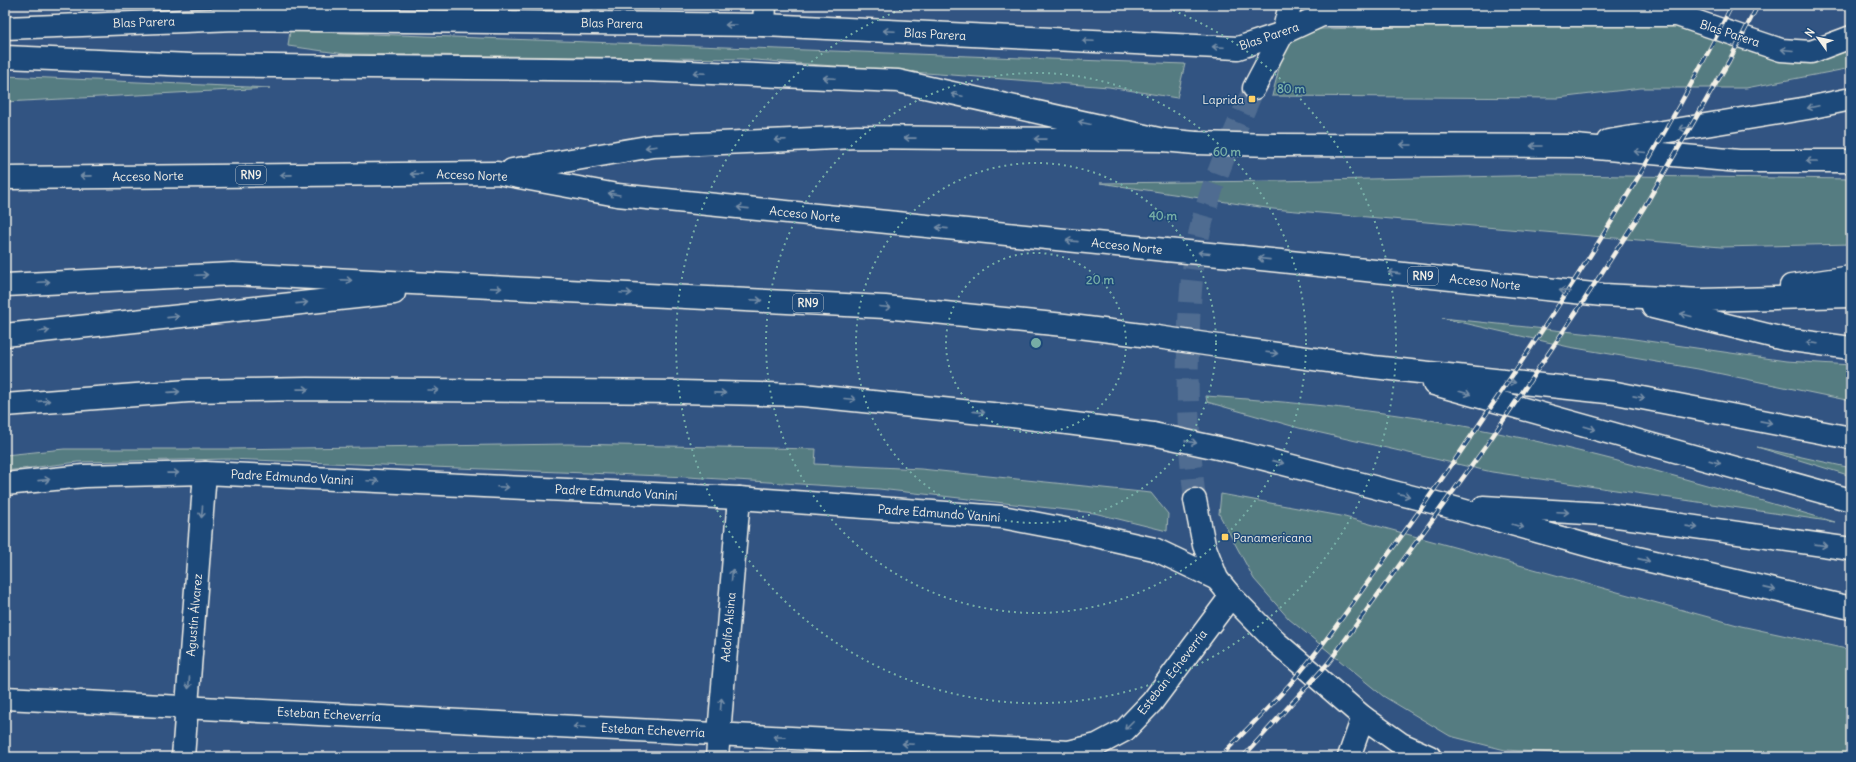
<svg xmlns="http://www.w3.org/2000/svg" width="1856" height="762" viewBox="0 0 1856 762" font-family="Delius,sans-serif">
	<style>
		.green { fill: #557b81; stroke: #a4b6b4 }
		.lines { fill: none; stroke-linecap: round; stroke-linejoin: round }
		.minor-tunnel { stroke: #4f6c91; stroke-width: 22; stroke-dasharray: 22 11; stroke-linecap: butt }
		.minor-casing { stroke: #f4f1e8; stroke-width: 25 }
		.highway-casing { stroke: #f4f1e8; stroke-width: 25 }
		.minor { stroke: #1f4a7a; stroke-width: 22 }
		.highway { stroke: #1f4a7a; stroke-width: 22 }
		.rail-casing { stroke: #f4f1e8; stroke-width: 4.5 }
		.rail { stroke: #1f4a7a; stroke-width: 3; stroke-dasharray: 9; stroke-linecap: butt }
		.highway-bridge-casing { stroke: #f4f1e8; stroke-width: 25; stroke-linecap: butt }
		.highway-bridge { stroke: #1f4a7a; stroke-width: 22 }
		.oneway { stroke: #748da6 }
		.ring { fill: none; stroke: #76ada5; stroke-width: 2; stroke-dasharray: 2 4 }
		.poi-dot { fill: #ffd166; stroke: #1f4a7a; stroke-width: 1.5 }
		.labels { text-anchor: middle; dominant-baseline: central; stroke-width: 3; stroke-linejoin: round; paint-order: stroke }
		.shield { fill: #1f4a7a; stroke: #b4bfc7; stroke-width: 1 }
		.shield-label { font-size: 11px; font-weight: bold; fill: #f4f1e8 }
		.street-label { font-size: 12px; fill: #f4f1e8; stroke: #1f4a7a }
		.poi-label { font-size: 12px; fill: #f4f1e8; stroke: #1f4a7a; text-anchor: end }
		.centre { fill: #76ada5; stroke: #1f4a7a; stroke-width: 2 }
		.ring-label { font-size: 12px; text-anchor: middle; font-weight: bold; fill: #76ada5; stroke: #1f4a7a; stroke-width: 3; stroke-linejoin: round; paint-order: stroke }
	</style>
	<rect width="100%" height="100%" fill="#325482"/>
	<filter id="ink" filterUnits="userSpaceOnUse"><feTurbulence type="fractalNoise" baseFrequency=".025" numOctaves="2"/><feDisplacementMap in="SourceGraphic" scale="8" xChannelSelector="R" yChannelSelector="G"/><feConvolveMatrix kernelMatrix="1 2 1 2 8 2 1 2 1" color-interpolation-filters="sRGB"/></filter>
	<g filter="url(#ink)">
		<!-- green -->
		<g class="green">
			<path d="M 1680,23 L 1752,53 L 1787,62 L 1851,49 L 1851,68 L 1746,88 L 1641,88 L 1558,98 L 1272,96 L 1286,41 L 1321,29 L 1483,25 Z"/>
			<path d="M 290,31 L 1185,64 L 1177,98 L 1109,87 L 742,59 L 345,54 L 288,46 Z"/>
			<path d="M 5,76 L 270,88 L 5,102 Z"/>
			<path d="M 1555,175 L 1851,179 L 1851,244 L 1721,247 L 1273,209 L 1100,183 L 1276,181 Z"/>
			<path d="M 1442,318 L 1620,337 L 1786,361 L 1851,365 L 1851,401 L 1698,369 L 1569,347 Z"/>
			<path d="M 1206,396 C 1277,401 1347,407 1418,418 C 1559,441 1698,482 1835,522 L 1492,472 L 1299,428 L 1207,402 Z"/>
			<path d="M 568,444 L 816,449 L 815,464 L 921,469 L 1151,493 L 1168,514 L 1167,531 L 1094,513 L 879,489 L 688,477 L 228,459 L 78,462 L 5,471 L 5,455 L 64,449 L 229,449 Z"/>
			<path d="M 1757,447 L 1851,468 L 1851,476 Z"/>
			<path d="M 1221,494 L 1341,516 L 1741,626 L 1851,650 L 1851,757 L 1620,757 L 1505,750 L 1450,736 L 1383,696 L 1289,619 L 1254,579 L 1219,514 Z"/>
		</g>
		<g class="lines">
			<!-- minor-tunnel -->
			<path class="minor-tunnel" d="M 1195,500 C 1188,441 1186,384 1189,325 C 1190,298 1192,270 1197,244 C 1208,189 1232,138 1254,88"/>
			<defs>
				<g id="minor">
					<path d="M 764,25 L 765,5"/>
					<path d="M 5,28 L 236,19 L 764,25 L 1238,48 L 1283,33 L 1322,15 L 1677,15 L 1781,50 L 1811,52 L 1851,37"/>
					<path d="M 1254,88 L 1283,33 L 1290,5"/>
					<path d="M 5,484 L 84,476 L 205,473 L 739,498 L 1002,517 L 1070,530 L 1154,549 L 1217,579"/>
					<path d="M 1195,500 L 1204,545 L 1217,579 L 1231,596 L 1276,642 L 1363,717 L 1401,744 L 1430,757"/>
					<path d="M 5,698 L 1069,752 L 1097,745 L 1125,730 L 1152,702 L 1231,596"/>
					<path d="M 183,757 L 205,473"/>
					<path d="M 717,757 L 739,498"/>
					<path d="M 1349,757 L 1363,717"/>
				</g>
				<g id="highway">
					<path d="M 5,57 L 191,65 L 643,70 L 898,81 L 1163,140"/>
					<path d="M 1608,141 L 1808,108 L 1851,99"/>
					<path d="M 1275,145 L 1575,146 L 1739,161 L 1851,161"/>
					<path d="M 512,170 L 653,146 L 857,137 L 1163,140 L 1196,143"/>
					<path d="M 5,178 L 497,173 L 617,195 L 1166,250"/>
					<path d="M 1242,257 L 1603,295 L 1702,300 L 1851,296"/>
					<path d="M 5,285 L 233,274 L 885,307 L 1064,325 L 1157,337"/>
					<path d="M 1791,286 L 1851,277"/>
					<path d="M 1653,307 L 1784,339 L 1851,348"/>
					<path d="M 5,335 L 394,293"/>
					<path d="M 1233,348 L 1373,367 L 1616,393 L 1851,438"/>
					<path d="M 1434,384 L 1851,500"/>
					<path d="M 5,405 L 188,391 L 307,389 L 681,392 L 803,395 L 1012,416 L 1153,434"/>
					<path d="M 1241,453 L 1440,504 L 1612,552 L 1851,608"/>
					<path d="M 1483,507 L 1603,514 L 1851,549"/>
				</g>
			</defs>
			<!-- minor casing -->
			<use href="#minor" class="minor-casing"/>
			<!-- highway casing -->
			<use href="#highway" class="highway-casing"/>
			<!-- minor -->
			<use href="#minor" class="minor"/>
			<!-- highway -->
			<use href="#highway" class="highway"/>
			<defs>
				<g id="rail">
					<path d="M 1220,757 C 1243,733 1268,709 1290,684 C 1318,652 1343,617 1368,582 C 1413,521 1457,458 1499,395 C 1584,269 1665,141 1732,5"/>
					<path d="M 1243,757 L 1329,662 L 1486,446 L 1581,305 L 1643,209 L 1729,61 L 1758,5"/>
				</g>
			</defs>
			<!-- rail casing -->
			<use href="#rail" class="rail-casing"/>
			<!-- rail -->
			<use href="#rail" class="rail"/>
			<defs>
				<g id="highway-bridge">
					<path d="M 1196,143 L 1275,145"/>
					<path d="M 1166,250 L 1242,257"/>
					<path d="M 1157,337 L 1233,348"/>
					<path d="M 1153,434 L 1241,453"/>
				</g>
			</defs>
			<!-- highway-bridge casing -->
			<use href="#highway-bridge" class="highway-bridge-casing"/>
			<!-- highway-bridge -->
			<use href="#highway-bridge" class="highway-bridge"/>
		</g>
		<!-- one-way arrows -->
		<defs><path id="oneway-shaft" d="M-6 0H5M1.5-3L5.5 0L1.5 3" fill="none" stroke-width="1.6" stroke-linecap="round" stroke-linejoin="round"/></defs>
		<g class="oneway">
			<use href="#oneway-shaft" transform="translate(731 25) rotate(-179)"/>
			<use href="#oneway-shaft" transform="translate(889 31) rotate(-177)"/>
			<use href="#oneway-shaft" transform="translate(1088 41) rotate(-177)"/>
			<use href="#oneway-shaft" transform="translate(1218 47) rotate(-177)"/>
			<use href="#oneway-shaft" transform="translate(1787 50) rotate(-175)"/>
			<use href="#oneway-shaft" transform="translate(699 73) rotate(-177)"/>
			<use href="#oneway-shaft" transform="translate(829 78) rotate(-177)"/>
			<use href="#oneway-shaft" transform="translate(957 95) rotate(-168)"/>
			<use href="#oneway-shaft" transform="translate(1813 107) rotate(168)"/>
			<use href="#oneway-shaft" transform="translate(1084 123) rotate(-168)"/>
			<use href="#oneway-shaft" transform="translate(1685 128) rotate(171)"/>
			<use href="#oneway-shaft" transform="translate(910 138) rotate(-179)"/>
			<use href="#oneway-shaft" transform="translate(1040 139) rotate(-179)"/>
			<use href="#oneway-shaft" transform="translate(780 140) rotate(178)"/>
			<use href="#oneway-shaft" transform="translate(1406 145) rotate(-180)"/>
			<use href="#oneway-shaft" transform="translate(1536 146) rotate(-180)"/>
			<use href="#oneway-shaft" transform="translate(651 147) rotate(173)"/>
			<use href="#oneway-shaft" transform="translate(1640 152) rotate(-175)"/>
			<use href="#oneway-shaft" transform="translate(1812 161) rotate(-180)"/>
			<use href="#oneway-shaft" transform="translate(416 174) rotate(179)"/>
			<use href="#oneway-shaft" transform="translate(286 175) rotate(179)"/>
			<use href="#oneway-shaft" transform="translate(86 176) rotate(179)"/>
			<use href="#oneway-shaft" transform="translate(614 194) rotate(-171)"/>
			<use href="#oneway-shaft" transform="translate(743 208) rotate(-174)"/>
			<use href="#oneway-shaft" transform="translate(942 228) rotate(-174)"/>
			<use href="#oneway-shaft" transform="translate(1072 241) rotate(-174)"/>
			<use href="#oneway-shaft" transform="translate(1204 253) rotate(-175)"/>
			<use href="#oneway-shaft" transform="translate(1264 259) rotate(-174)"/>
			<use href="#oneway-shaft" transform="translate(1394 273) rotate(-174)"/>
			<use href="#oneway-shaft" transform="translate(202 275) rotate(-3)"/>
			<use href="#oneway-shaft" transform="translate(346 280) rotate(3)"/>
			<use href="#oneway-shaft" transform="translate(44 282) rotate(-3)"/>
			<use href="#oneway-shaft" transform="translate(496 288) rotate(2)"/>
			<use href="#oneway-shaft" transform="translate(1565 291) rotate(-174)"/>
			<use href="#oneway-shaft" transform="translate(626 293) rotate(3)"/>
			<use href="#oneway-shaft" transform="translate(756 300) rotate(3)"/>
			<use href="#oneway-shaft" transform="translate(302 303) rotate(-6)"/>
			<use href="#oneway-shaft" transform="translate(885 307) rotate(5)"/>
			<use href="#oneway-shaft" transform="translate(1686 315) rotate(-166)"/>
			<use href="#oneway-shaft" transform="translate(173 317) rotate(-6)"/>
			<use href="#oneway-shaft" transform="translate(44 331) rotate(-6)"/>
			<use href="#oneway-shaft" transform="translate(1812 343) rotate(-173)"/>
			<use href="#oneway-shaft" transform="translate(1272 353) rotate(7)"/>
			<use href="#oneway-shaft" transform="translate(1510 382) rotate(6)"/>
			<use href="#oneway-shaft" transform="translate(303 389) rotate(-1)"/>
			<use href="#oneway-shaft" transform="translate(433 390)"/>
			<use href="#oneway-shaft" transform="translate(174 392) rotate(-4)"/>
			<use href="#oneway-shaft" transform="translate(720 393) rotate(1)"/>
			<use href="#oneway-shaft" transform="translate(1465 393) rotate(16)"/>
			<use href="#oneway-shaft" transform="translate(1639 397) rotate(11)"/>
			<use href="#oneway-shaft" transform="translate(850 399) rotate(5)"/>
			<use href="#oneway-shaft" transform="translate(44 401) rotate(-4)"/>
			<use href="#oneway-shaft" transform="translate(979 412) rotate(6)"/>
			<use href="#oneway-shaft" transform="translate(1766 422) rotate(11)"/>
			<use href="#oneway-shaft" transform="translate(1590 428) rotate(16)"/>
			<use href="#oneway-shaft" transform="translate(1191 442) rotate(12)"/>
			<use href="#oneway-shaft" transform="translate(1278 462) rotate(14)"/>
			<use href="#oneway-shaft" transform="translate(1715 462) rotate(16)"/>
			<use href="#oneway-shaft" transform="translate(173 473) rotate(-1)"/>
			<use href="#oneway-shaft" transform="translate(44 480) rotate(-6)"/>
			<use href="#oneway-shaft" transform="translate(373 481) rotate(3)"/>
			<use href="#oneway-shaft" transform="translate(503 487) rotate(3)"/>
			<use href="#oneway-shaft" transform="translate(1404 495) rotate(14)"/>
			<use href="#oneway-shaft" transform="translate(202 512) rotate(95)"/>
			<use href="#oneway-shaft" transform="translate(1563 512) rotate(3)"/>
			<use href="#oneway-shaft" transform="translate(1518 526) rotate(16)"/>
			<use href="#oneway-shaft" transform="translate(1692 527) rotate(8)"/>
			<use href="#oneway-shaft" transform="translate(1821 545) rotate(8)"/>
			<use href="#oneway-shaft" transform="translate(1644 560) rotate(13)"/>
			<use href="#oneway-shaft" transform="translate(732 575) rotate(-85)"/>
			<use href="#oneway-shaft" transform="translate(1770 589) rotate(13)"/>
			<use href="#oneway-shaft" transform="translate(189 683) rotate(95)"/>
			<use href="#oneway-shaft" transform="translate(721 704) rotate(-85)"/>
			<use href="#oneway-shaft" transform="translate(1129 725) rotate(135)"/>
			<use href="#oneway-shaft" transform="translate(579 727) rotate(-177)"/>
			<use href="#oneway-shaft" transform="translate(779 737) rotate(-177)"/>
			<use href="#oneway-shaft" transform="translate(908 744) rotate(-177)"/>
		</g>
	</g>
	<!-- distance rings -->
	<g class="ring">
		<circle cx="1036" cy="343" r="90"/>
		<circle cx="1036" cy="343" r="180"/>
		<circle cx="1036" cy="343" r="270"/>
		<path d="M1162 6A360 360 0 1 1 910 6"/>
	</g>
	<!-- markers -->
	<g class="poi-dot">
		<rect x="1248" y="95" width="8" height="8" rx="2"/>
		<rect x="1221" y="533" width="8" height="8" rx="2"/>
	</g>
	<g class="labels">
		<!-- shield labels -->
		<g class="shield">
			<rect x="236" y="166" width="30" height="18" rx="3"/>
			<rect x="1408" y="267" width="30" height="18" rx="3"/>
			<rect x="793" y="294" width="30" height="18" rx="3"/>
		</g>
		<g class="shield-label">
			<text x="251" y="175">RN9</text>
			<text x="1423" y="276">RN9</text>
			<text x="808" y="303">RN9</text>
		</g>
		<!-- street labels -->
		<g class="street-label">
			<text transform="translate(144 22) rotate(-2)">Blas Parera</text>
			<text transform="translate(612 23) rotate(1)">Blas Parera</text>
			<text transform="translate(1730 33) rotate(18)">Blas Parera</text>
			<text transform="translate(935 34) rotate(3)">Blas Parera</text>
			<text transform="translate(1269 36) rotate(-19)">Blas Parera</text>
			<text transform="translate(472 175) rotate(2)">Acceso Norte</text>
			<text transform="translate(148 176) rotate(-1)">Acceso Norte</text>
			<text transform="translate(805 214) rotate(6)">Acceso Norte</text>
			<text transform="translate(1127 246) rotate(6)">Acceso Norte</text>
			<text transform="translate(1485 282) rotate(6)">Acceso Norte</text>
			<text transform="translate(292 477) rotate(3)">Padre Edmundo Vanini</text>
			<text transform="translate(616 492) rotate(3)">Padre Edmundo Vanini</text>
			<text transform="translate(939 513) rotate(4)">Padre Edmundo Vanini</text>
			<text transform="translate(194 615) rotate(-85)">Agustín Álvarez</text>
			<text transform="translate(728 627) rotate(-85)">Adolfo Alsina</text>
			<text transform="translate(1172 672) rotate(-52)">Esteban Echeverría</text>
			<text transform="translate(329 714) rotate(3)">Esteban Echeverría</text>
			<text transform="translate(653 730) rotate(3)">Esteban Echeverría</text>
		</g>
		<!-- poi labels -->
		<g class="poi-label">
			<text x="1244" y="99">Laprida</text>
			<text x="1233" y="537" text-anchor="start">Panamericana</text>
		</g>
	</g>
	<circle cx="1036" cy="343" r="6" class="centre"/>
	<g class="ring-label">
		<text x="1291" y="93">80 m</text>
		<text x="1227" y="156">60 m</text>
		<text x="1163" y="220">40 m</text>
		<text x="1100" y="284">20 m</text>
	</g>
	<!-- margin -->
	<rect width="1856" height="762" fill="none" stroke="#1f4a7a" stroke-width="20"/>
	<rect x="10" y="10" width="1836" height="742" fill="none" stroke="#f4f1e8" stroke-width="1.5" filter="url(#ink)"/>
	<!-- north arrow -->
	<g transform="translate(1818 38) rotate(303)" stroke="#1f4a7a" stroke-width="3" paint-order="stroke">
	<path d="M0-3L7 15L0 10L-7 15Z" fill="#f4f1e8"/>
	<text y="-6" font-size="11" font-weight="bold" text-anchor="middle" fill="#f4f1e8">N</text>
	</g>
</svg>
